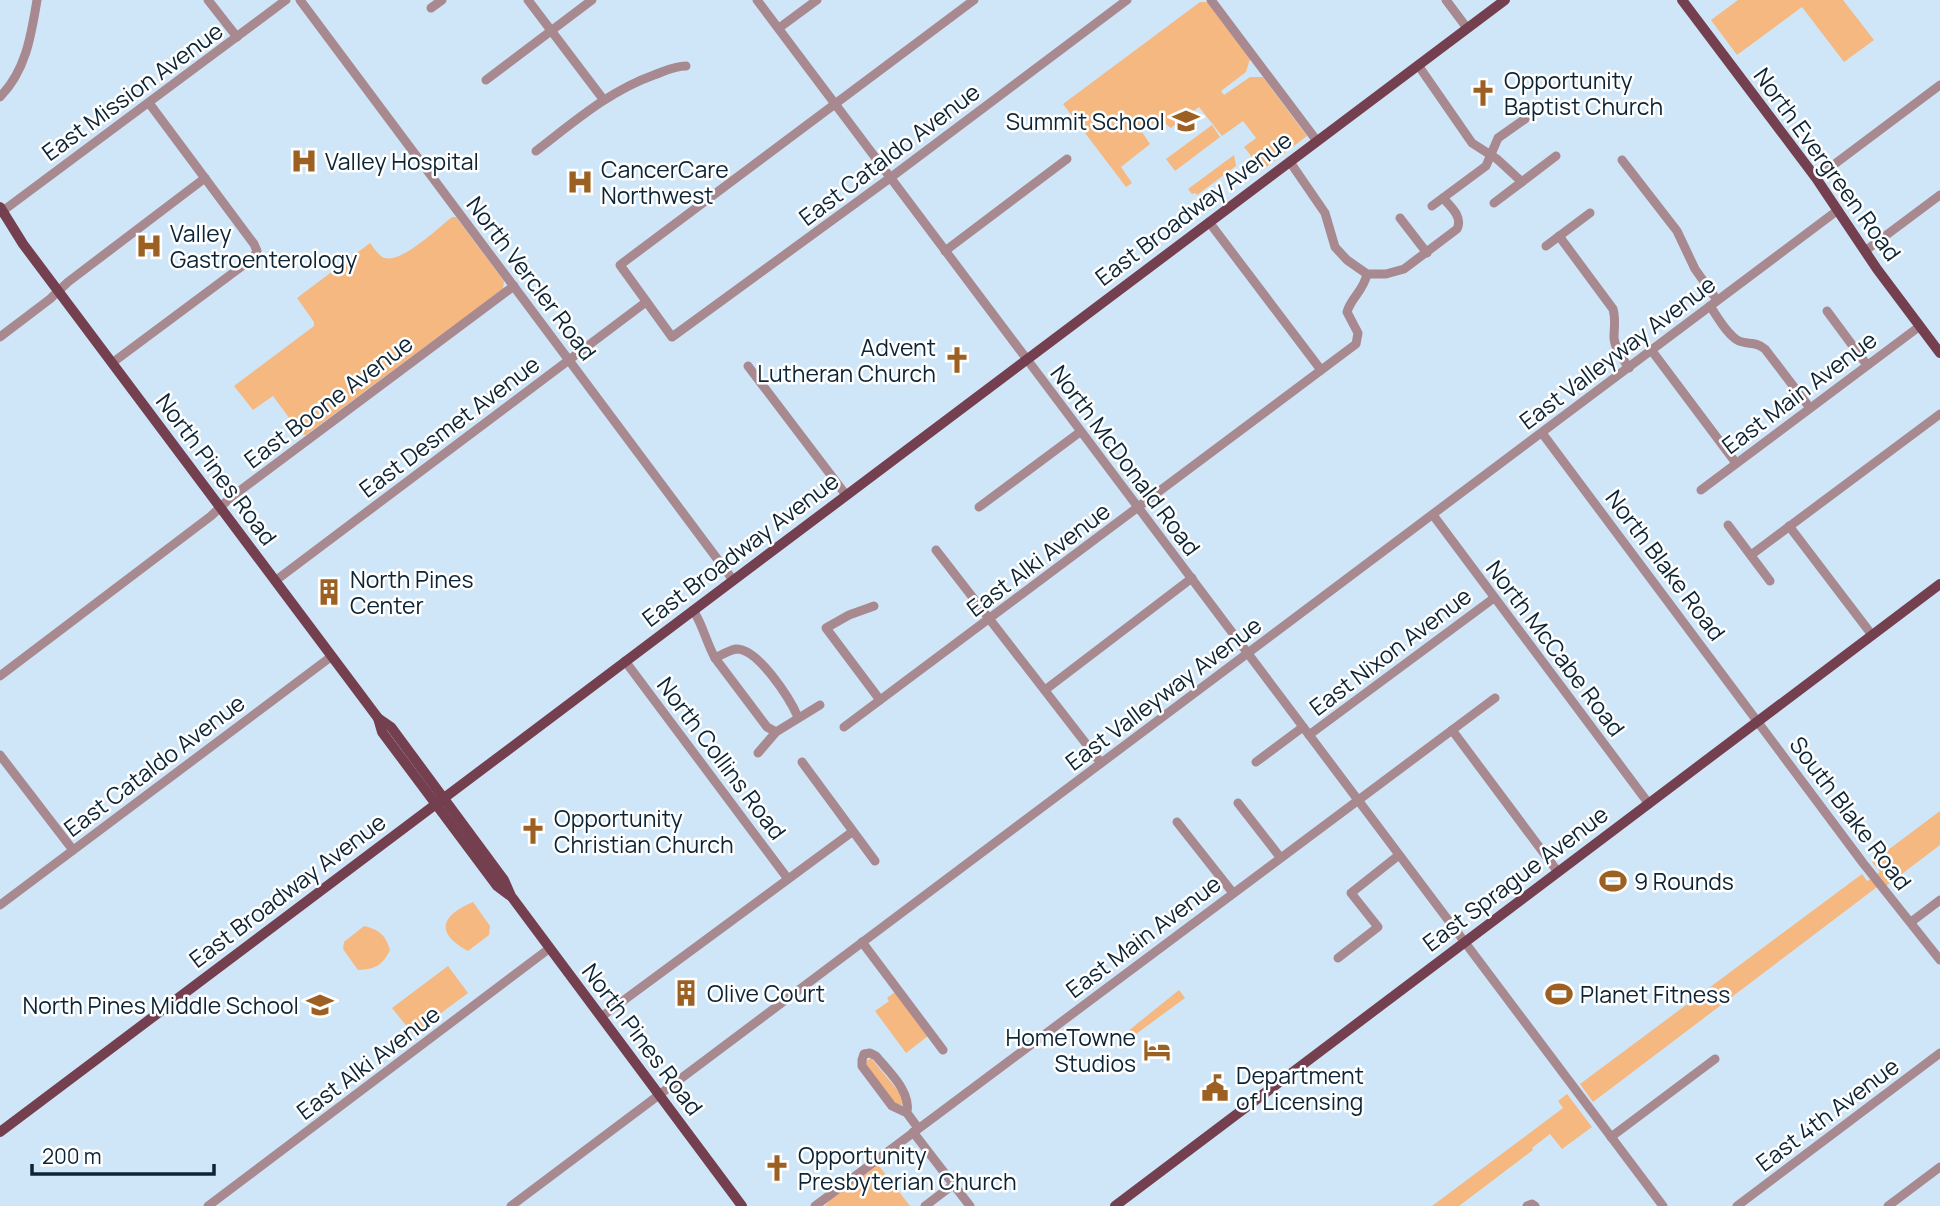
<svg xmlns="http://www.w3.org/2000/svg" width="1940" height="1206" viewBox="0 0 1940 1206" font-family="Manrope,sans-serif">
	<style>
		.green { fill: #f5b880 }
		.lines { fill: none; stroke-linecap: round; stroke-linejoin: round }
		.minor { stroke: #a88990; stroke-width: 9 }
		.major { stroke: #743f4e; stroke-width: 10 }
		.labels { text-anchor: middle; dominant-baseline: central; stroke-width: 5; stroke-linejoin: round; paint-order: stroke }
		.poi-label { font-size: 23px; fill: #0c2435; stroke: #fff; text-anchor: start }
		.street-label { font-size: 23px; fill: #0c2435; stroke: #fff }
	</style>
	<rect width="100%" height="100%" fill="#cfe6f8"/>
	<!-- green -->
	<g class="green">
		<path d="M 1738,0 L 1843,0 L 1874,40 L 1844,62 L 1802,7 L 1737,55 L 1711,20 Z"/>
		<path d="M 1200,2 L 1207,2 L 1250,59 L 1246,72 L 1221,91 L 1224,95 L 1250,77 L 1263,77 L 1307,136 L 1262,170 L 1244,147 L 1256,138 L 1243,121 L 1222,136 L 1199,107 L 1171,128 L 1159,119 L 1142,132 L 1150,144 L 1121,167 L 1132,183 L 1126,187 L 1063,104 Z"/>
		<path d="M 1212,125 L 1220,137 L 1175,171 L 1166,159 Z"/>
		<path d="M 1234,155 L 1236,166 L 1197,195 L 1195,193 L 1192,194 L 1188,189 Z"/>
		<path d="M 452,217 L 456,217 L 504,281 L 503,289 L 306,435 L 301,434 L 273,396 L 253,410 L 234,386 L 314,326 L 314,322 L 297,298 L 370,243 C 373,247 377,253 381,256 C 396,269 438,228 452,217 Z"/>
		<path d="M 1940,811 L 1940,845 L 1886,886 L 1877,874 L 1880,872 L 1872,862 Z"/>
		<path d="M 1862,874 L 1867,881 L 1871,879 L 1877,887 L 1593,1102 L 1580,1084 Z"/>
		<path d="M 473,902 L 490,926 L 489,935 L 468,951 C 435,933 440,916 473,902 Z"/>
		<path d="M 364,926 C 380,930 385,935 390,950 C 382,966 375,969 358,970 L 343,949 L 344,942 Z"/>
		<path d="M 448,966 L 468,993 L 413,1034 L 392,1008 Z"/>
		<path d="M 1179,990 L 1185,998 L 1121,1045 L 1117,1040 Z"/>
		<path d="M 895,992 L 928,1036 L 906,1053 L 875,1011 L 889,1001 L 887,998 Z"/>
		<path d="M 871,1058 L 904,1098 L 902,1105 L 894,1104 L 866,1066 L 865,1062 Z"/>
		<path d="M 1567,1094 L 1592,1127 L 1562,1149 L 1550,1134 L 1532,1148 L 1533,1150 L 1459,1206 L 1432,1206 L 1563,1108 L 1558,1101 Z"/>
		<path d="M 876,1162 L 910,1206 L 825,1206 L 835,1194 Z"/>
	</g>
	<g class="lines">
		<!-- minor -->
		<g class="minor">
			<path d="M 208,0 L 237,37"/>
			<path d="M 300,0 L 733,580"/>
			<path d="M 528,0 L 603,99"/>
			<path d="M 757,0 L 1663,1206"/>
			<path d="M 974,0 L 620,265 L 672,337 L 890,178 L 1127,0"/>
			<path d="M 1211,0 L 1317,141"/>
			<path d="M 1446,0 L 1467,28"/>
			<path d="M 431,8 L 442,0"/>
			<path d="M 779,28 L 817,0"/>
			<path d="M 1418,65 L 1472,143 L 1497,159 L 1522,182"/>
			<path d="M 486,80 L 592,0"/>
			<path d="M 0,97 C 26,70 31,36 37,0"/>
			<path d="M 536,151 C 574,122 609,91 654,75 C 665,71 674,66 686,66"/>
			<path d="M 1622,160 L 1677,231 L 1695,269 L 1717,300"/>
			<path d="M 1290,162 L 1325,213 L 1335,247 L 1347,260 L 1367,274 L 1386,274 L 1404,269 L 1457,229 C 1463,217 1451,207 1443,198"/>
			<path d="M 1816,178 L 1940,85"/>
			<path d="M 1494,203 L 1556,156"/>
			<path d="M 1432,206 L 1486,166 L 1498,138 L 1525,119"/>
			<path d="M 0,213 L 286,0"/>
			<path d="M 1400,218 L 1427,253"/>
			<path d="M 1209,222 L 1321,370"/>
			<path d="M 1559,236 L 1613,309 C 1616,319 1614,327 1614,338 C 1615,349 1623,359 1629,368"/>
			<path d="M 1546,246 L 1590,213"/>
			<path d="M 945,251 L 1067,159"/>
			<path d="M 1865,251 L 1940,195"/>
			<path d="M 1710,306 C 1717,316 1727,335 1739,341 C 1748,345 1756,341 1765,349 L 1810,408"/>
			<path d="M 1827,311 L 1867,365"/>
			<path d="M 0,337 L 50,299 L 68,282 L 205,178"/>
			<path d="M 1652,351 L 1736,463"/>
			<path d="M 112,363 L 253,258 L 257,251 L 254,244 L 149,103"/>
			<path d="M 748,366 L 846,495"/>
			<path d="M 1542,433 L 1863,863 L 1940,960"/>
			<path d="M 1701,490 L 1920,326"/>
			<path d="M 979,507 L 1080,432"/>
			<path d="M 1433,515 L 1649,804"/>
			<path d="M 1728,525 L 1770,581"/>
			<path d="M 1789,526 L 1872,635"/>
			<path d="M 936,550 L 1101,763"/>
			<path d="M 1751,555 L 1940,414"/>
			<path d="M 275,581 L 646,302"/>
			<path d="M 874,606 L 849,615 L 826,628 L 880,700"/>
			<path d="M 693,610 C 703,625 706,642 715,658 L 767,727 L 776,732"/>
			<path d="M 715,658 C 721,655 730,650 736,649 C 758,648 790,699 798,717"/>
			<path d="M 625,661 L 788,879"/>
			<path d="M 0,676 L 211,516 L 230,498 L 514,286"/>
			<path d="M 1045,690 L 1192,578"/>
			<path d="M 844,727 L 1356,344 L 1358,333 L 1347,312 C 1351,298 1364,290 1367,274"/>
			<path d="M 1452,730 L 1558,872"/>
			<path d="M 1309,735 L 1494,598"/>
			<path d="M 758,753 L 776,732 L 820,705"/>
			<path d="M 0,755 L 73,850"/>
			<path d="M 802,762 L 875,861"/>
			<path d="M 1256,762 L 1303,727"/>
			<path d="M 1238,803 L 1280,857"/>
			<path d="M 1177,822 L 1233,893"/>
			<path d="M 0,905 L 332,656"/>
			<path d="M 1911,922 L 1940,900"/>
			<path d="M 862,942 L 943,1050"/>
			<path d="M 1338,958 L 1378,927 L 1351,893 L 1399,855"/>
			<path d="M 601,1017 L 852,832"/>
			<path d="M 907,1113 C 911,1091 889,1072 876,1056 L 870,1053 L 864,1054 L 862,1060 L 862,1066 L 892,1106 L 907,1113 L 918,1128"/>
			<path d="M 913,1132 L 970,1206"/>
			<path d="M 1611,1137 L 1715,1059"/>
			<path d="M 208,1206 L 550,948"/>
			<path d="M 511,1206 L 1838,210"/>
			<path d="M 815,1206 L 1495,698"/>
			<path d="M 925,1206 L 954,1184"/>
			<path d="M 1527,1206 L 1532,1204 L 1535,1206"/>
			<path d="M 1737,1206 L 1940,1053"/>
			<path d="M 1888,1206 L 1940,1167"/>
		</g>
		<!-- major -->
		<g class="major">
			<path d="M 1682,0 L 1816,178 L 1877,269 L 1940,353"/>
			<path d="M 0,207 L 23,244 L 378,718 L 391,727 L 504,880 L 511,896 L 742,1206"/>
			<path d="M 378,718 L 382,732 L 497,886 L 509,895"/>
			<path d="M 0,1132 L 1505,0"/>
			<path d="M 1115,1206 L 1940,584"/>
		</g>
	</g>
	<!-- icons -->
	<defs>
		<symbol id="church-bare" viewBox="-9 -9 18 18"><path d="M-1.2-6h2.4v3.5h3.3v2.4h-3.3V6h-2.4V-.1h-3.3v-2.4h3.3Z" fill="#9c6122" stroke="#fff" stroke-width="2.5" paint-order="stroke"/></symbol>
		<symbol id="school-bare" viewBox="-9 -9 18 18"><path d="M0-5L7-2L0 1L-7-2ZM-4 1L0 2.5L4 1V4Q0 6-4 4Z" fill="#9c6122" stroke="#fff" stroke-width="2.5" paint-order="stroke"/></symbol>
		<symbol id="hospital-bare" viewBox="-9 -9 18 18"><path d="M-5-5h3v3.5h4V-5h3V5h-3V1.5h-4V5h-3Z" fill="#9c6122" stroke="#fff" stroke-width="2.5" paint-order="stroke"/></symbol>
		<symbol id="building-bare" viewBox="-9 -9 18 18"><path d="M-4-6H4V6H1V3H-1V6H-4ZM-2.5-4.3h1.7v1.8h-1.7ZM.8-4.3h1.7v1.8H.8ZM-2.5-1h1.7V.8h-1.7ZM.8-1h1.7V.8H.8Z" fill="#9c6122" stroke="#fff" stroke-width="2.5" paint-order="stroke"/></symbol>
		<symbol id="stadium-bare" viewBox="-9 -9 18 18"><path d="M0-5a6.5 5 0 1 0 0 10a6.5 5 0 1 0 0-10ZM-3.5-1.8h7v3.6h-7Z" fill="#9c6122" stroke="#fff" stroke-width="2.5" paint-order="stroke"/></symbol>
		<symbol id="hotel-bare" viewBox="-9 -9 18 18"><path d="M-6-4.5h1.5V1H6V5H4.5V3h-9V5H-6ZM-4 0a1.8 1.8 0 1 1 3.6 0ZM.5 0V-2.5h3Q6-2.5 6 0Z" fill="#9c6122" stroke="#fff" stroke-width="2.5" paint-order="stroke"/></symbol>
		<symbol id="civic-bare" viewBox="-9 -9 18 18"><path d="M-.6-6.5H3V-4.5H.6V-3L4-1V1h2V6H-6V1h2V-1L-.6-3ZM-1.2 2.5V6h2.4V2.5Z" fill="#9c6122" stroke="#fff" stroke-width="2.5" paint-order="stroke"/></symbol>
	</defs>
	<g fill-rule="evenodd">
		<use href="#church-bare" x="1464" y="74" width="38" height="38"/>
		<use href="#school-bare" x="1167" y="102" width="38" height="38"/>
		<use href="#hospital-bare" x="285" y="142" width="38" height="38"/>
		<use href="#hospital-bare" x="561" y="163" width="38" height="38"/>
		<use href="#hospital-bare" x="130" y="227" width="38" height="38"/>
		<use href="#church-bare" x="938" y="341" width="38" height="38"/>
		<use href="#building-bare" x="310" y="573" width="38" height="38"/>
		<use href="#church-bare" x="514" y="812" width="38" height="38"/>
		<use href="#stadium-bare" x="1594" y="862" width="38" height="38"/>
		<use href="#building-bare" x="667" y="974" width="38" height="38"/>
		<use href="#stadium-bare" x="1540" y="975" width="38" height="38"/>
		<use href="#school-bare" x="301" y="986" width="38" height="38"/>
		<use href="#hotel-bare" x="1138" y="1031" width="38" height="38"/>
		<use href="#civic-bare" x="1196" y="1069" width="38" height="38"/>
		<use href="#church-bare" x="758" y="1149" width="38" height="38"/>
	</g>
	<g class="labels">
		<!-- poi labels -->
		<g class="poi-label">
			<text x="1504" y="80">Opportunity<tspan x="1504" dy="26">Baptist Church</tspan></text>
			<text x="1165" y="121" text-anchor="end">Summit School</text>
			<text x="325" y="161">Valley Hospital</text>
			<text x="601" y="169">CancerCare<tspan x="601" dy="26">Northwest</tspan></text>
			<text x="170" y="233">Valley<tspan x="170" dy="26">Gastroenterology</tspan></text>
			<text x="936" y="347" text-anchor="end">Advent<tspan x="936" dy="26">Lutheran Church</tspan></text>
			<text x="350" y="579">North Pines<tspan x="350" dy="26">Center</tspan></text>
			<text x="554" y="818">Opportunity<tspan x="554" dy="26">Christian Church</tspan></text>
			<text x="1634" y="881">9 Rounds</text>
			<text x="707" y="993">Olive Court</text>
			<text x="1580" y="994">Planet Fitness</text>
			<text x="299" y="1005" text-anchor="end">North Pines Middle School</text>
			<text x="1136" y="1037" text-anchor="end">HomeTowne<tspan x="1136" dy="26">Studios</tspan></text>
			<text x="1236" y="1075">Department<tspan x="1236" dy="26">of Licensing</tspan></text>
			<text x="798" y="1155">Opportunity<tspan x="798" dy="26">Presbyterian Church</tspan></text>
		</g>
		<!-- street labels -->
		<g class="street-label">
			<text transform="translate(132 91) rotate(-36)">East Mission Avenue</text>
			<text transform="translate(889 154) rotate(-37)">East Cataldo Avenue</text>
			<text transform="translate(1828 164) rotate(54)">North Evergreen Road</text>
			<text transform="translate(1193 208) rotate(-37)">East Broadway Avenue</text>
			<text transform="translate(532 278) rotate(53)">North Vercler Road</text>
			<text transform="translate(1617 352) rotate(-37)">East Valleyway Avenue</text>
			<text transform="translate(1799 392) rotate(-37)">East Main Avenue</text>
			<text transform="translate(328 401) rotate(-37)">East Boone Avenue</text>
			<text transform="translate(449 426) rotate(-37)">East Desmet Avenue</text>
			<text transform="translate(1126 460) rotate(53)">North McDonald Road</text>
			<text transform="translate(217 469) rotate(53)">North Pines Road</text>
			<text transform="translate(740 549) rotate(-37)">East Broadway Avenue</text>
			<text transform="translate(1038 559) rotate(-37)">East Alki Avenue</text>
			<text transform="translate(1666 565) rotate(53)">North Blake Road</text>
			<text transform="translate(1556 648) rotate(53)">North McCabe Road</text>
			<text transform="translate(1390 651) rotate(-37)">East Nixon Avenue</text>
			<text transform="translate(1163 693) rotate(-37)">East Valleyway Avenue</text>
			<text transform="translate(722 758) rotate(53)">North Collins Road</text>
			<text transform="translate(154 765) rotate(-37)">East Cataldo Avenue</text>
			<text transform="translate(1851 813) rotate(53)">South Blake Road</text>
			<text transform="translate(1515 878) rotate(-37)">East Sprague Avenue</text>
			<text transform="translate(287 890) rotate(-37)">East Broadway Avenue</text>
			<text transform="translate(1143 936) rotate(-37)">East Main Avenue</text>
			<text transform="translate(643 1039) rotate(53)">North Pines Road</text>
			<text transform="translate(368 1062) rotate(-37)">East Alki Avenue</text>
			<text transform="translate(1827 1114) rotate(-37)">East 4th Avenue</text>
		</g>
	</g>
	<!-- scale -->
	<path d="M32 1164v10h182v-10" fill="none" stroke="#0c2435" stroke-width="3.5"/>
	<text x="42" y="1164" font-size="21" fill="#0c2435" stroke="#ffffff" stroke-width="5" paint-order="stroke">200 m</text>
</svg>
